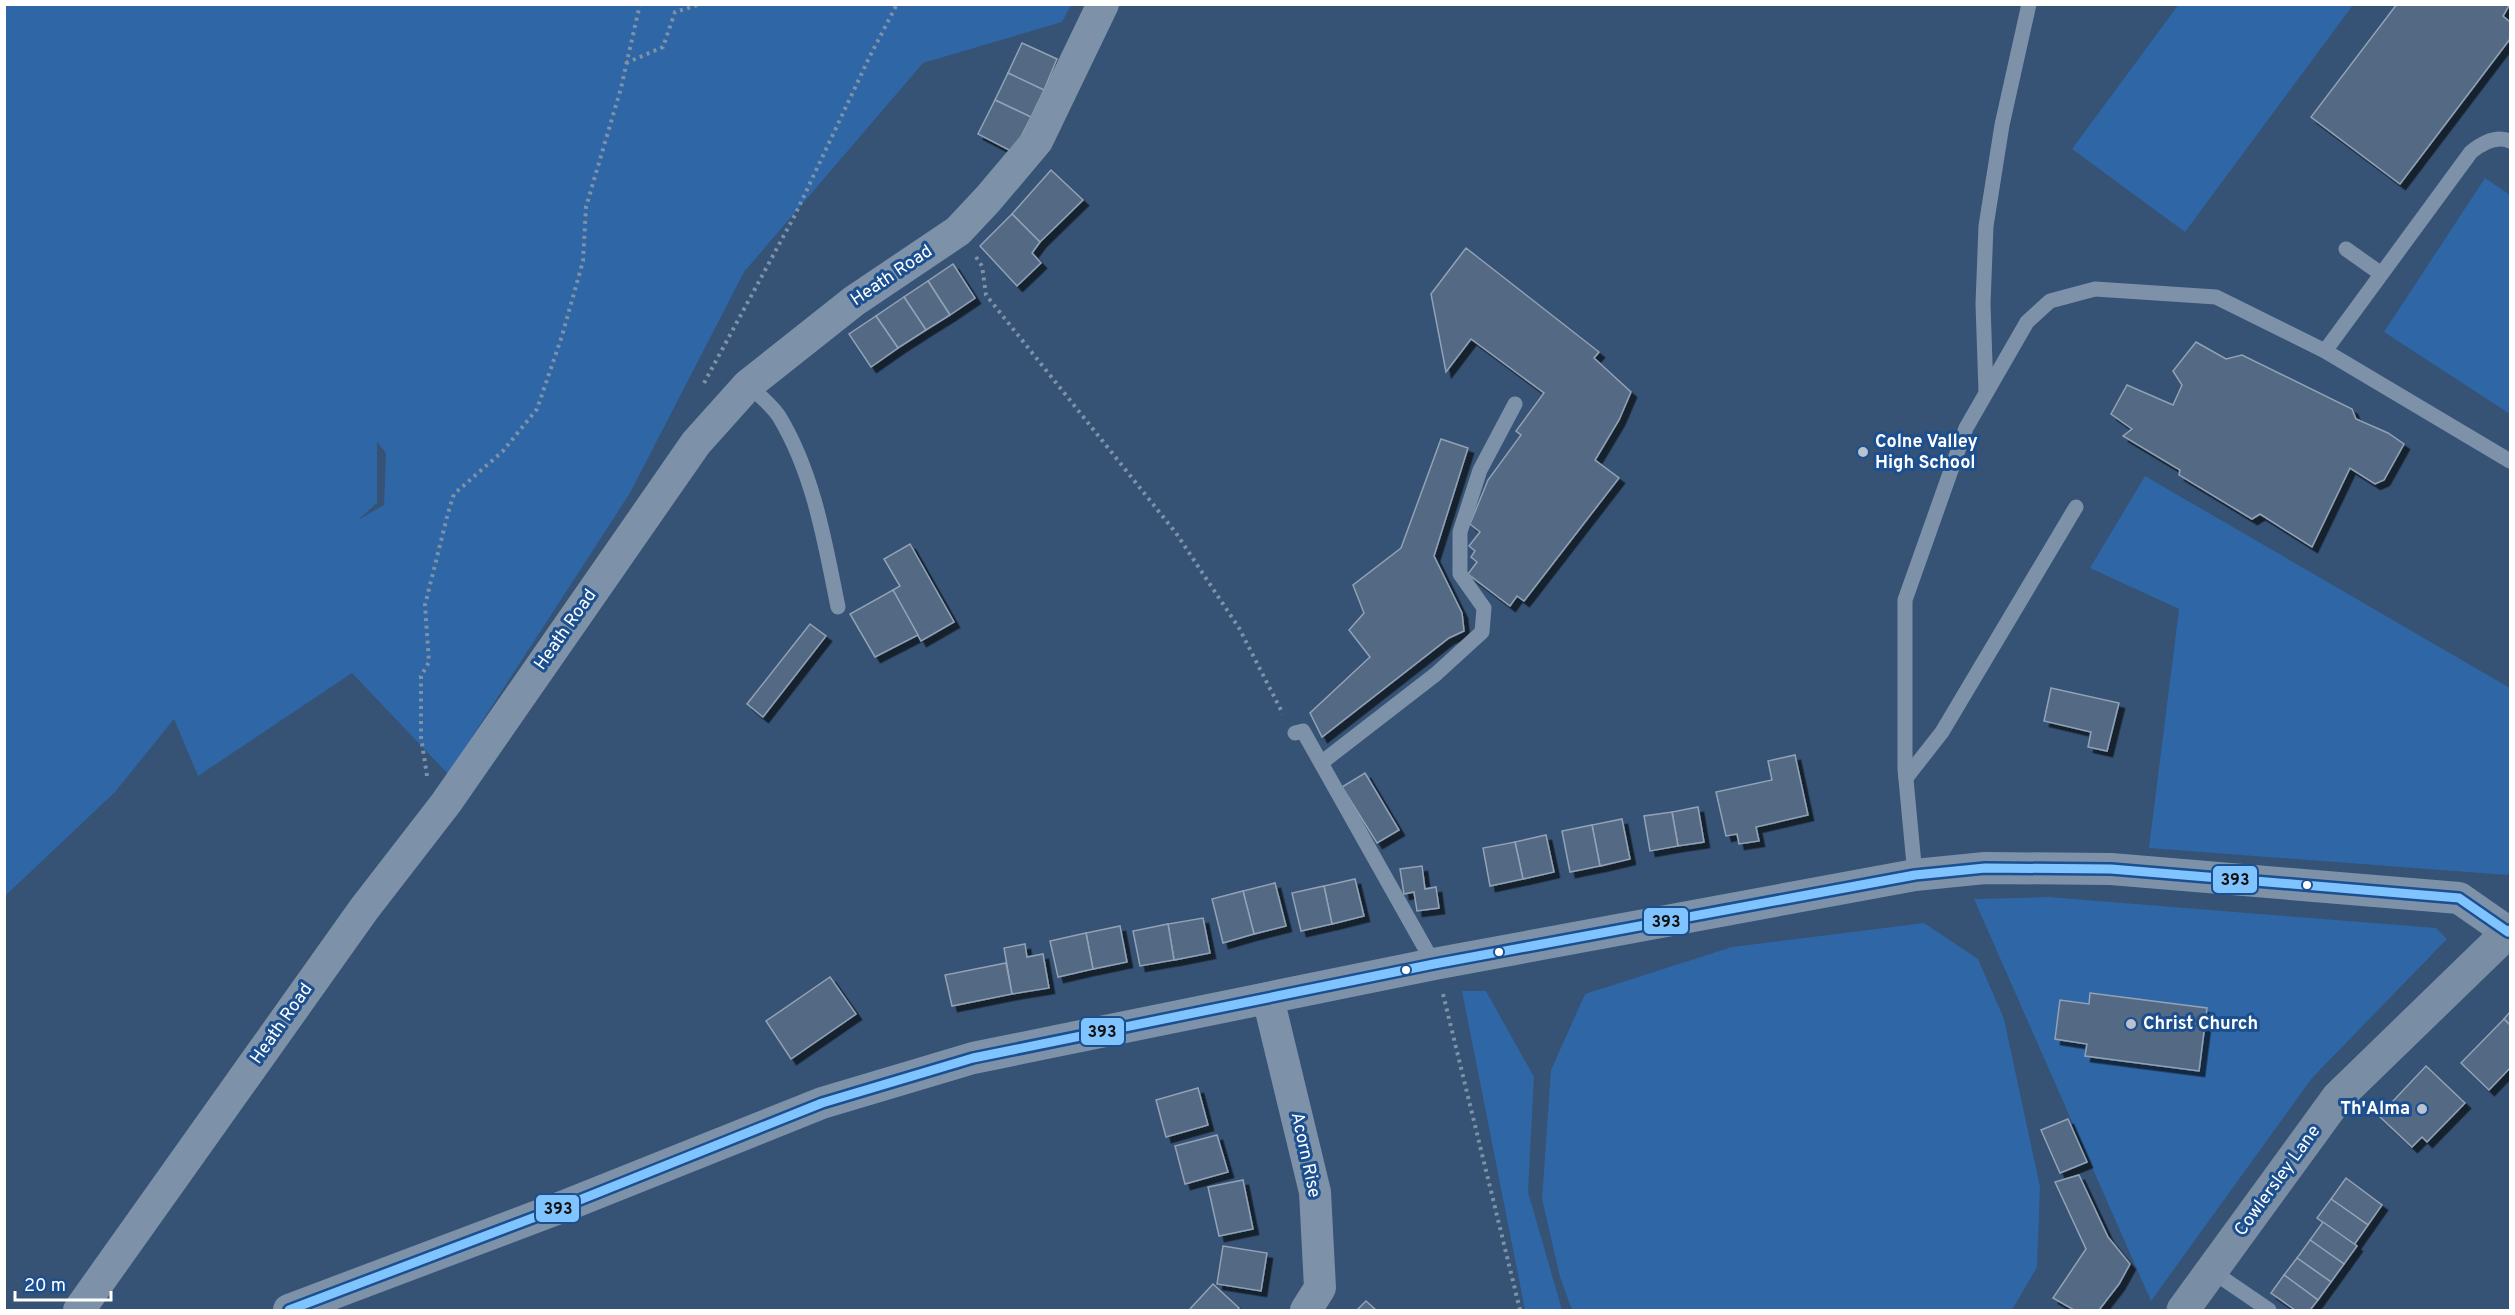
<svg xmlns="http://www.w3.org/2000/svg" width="2515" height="1315" viewBox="0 0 2515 1315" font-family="Overpass,sans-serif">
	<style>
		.green { fill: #2f66a5; fill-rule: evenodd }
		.building { fill: #526984; stroke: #92a2b6; stroke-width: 1.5; filter: url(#shadow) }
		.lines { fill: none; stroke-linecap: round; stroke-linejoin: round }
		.path { stroke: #7d92a8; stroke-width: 4; stroke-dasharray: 3 4.5; stroke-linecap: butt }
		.lane { stroke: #7d92a8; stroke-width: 15 }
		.street { stroke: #7d92a8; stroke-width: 32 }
		.secondary { stroke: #798da4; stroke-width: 33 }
		.bus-1-casing { stroke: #1b4f8f; stroke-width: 14 }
		.bus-1 { stroke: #80c4ff; stroke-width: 9 }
		.poi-dot { fill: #b9c2ce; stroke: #1b4f8f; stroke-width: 2 }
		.bus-dot { fill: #fff; stroke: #1b4f8f; stroke-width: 2 }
		.labels { text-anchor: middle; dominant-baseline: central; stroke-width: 6; stroke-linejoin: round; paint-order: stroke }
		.street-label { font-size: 18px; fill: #fff; stroke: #1b4f8f }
		.poi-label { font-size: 18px; font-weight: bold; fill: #fff; stroke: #1b4f8f; text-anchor: start }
		.line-badge { stroke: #1b4f8f; stroke-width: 2 }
		.pale-badge-label { font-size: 16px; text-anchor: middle; font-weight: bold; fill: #111 }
	</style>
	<defs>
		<filter id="shadow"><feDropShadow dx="5.5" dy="5.5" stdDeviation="0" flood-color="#0009"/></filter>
	</defs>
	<rect width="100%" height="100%" fill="#365274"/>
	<!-- green -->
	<g class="green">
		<path d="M 2179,4 L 2353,5 L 2185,232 L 2072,149 Z"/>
		<path d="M 5,5 L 1071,5 L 1062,22 L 923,63 L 744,272 L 630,493 L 448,774 L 352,673 L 198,776 L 174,719 L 115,792 L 5,896 ZM 377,442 L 386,453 L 384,505 L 358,520 L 377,503 Z"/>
		<path d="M 2485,178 L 2510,195 L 2510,414 L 2384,332 Z"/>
		<path d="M 2145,476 L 2510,688 L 2510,873 L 2507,875 L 2149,848 L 2179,609 L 2090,568 Z"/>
		<path d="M 2049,897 L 2436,928 L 2447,939 L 2312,1078 L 2151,1301 L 1974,899 Z"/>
		<path d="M 1924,923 L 1978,959 L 2004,1019 L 2040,1187 L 2037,1267 L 2012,1310 L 1572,1310 L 1560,1277 L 1542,1199 L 1551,1070 L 1585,994 L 1732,947 Z"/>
		<path d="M 1462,991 L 1486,991 L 1534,1077 L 1528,1192 L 1562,1310 L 1525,1310 Z"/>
	</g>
	<!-- building -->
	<g class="building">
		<path d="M 2397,4 L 2510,4 L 2503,16 L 2510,22 L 2510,39 L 2400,184 L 2311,117 Z"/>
		<path d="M 1022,43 L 1057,59 L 1044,90 L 1008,73 Z"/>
		<path d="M 1008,73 L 1044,90 L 1031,117 L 995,100 Z"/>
		<path d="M 995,100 L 1031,117 L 1013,152 L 978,134 Z"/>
		<path d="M 1051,170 L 1083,200 L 1040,242 L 1012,214 Z"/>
		<path d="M 1012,214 L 1040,242 L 1032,253 L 1041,263 L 1017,286 L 980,246 Z"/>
		<path d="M 1466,248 L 1599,352 L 1594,358 L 1631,392 L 1619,420 L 1595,460 L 1619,478 L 1524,601 L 1517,596 L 1510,606 L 1468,574 L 1477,562 L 1471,557 L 1475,551 L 1469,546 L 1480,532 L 1470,524 L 1488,480 L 1521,435 L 1516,431 L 1544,393 L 1471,339 L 1446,372 L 1431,294 Z"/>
		<path d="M 953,264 L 975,298 L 950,315 L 928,281 Z"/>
		<path d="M 928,281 L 950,315 L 926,330 L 904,297 Z"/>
		<path d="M 904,297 L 926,330 L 898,348 L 876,316 Z"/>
		<path d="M 876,316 L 898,348 L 871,367 L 849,334 Z"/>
		<path d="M 2196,342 L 2226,359 L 2242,355 L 2352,409 L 2356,419 L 2388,433 L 2404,444 L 2384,480 L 2375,484 L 2350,468 L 2312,547 L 2260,514 L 2252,519 L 2179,475 L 2180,470 L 2123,436 L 2132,429 L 2111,414 L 2127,385 L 2173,405 L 2182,385 L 2173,371 Z"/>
		<path d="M 1441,439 L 1468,448 L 1434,556 L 1462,613 L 1464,631 L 1449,638 L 1322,737 L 1310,713 L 1370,657 L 1349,630 L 1364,613 L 1353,585 L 1401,548 Z"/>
		<path d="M 910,544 L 954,622 L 921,641 L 893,590 L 900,586 L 884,559 Z"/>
		<path d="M 893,590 L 918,635 L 875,657 L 850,614 Z"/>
		<path d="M 810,624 L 826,636 L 763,717 L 747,704 Z"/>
		<path d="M 2051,688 L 2119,703 L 2107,751 L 2088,747 L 2091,732 L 2044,721 Z"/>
		<path d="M 1795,755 L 1808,815 L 1756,827 L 1759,841 L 1739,844 L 1737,834 L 1726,836 L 1716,792 L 1772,780 L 1768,761 Z"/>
		<path d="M 1365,773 L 1399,830 L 1377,843 L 1342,787 Z"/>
		<path d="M 1698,807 L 1704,842 L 1678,846 L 1672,812 Z"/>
		<path d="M 1672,812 L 1678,846 L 1650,851 L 1644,816 Z"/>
		<path d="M 1622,819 L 1630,859 L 1600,866 L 1592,825 Z"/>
		<path d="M 1592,825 L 1600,866 L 1570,872 L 1562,831 Z"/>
		<path d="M 1546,835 L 1554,872 L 1523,879 L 1515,842 Z"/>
		<path d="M 1515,842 L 1523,879 L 1490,886 L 1483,848 Z"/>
		<path d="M 1422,866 L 1425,889 L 1436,887 L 1439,908 L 1417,911 L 1414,892 L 1404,894 L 1400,869 Z"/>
		<path d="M 1355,879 L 1364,916 L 1332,924 L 1324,886 Z"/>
		<path d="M 1275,883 L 1286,926 L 1254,934 L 1243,891 Z"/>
		<path d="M 1324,886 L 1332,924 L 1301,931 L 1292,893 Z"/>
		<path d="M 1243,891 L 1254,934 L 1223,943 L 1212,899 Z"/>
		<path d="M 1203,918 L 1210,953 L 1174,960 L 1168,924 Z"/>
		<path d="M 1168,924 L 1174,960 L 1140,966 L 1133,931 Z"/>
		<path d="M 1120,926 L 1127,962 L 1093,969 L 1086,933 Z"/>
		<path d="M 1086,933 L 1093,969 L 1058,977 L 1050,941 Z"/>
		<path d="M 1025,944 L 1027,957 L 1043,954 L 1049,988 L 1012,994 L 1004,948 Z"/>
		<path d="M 1006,963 L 1012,994 L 952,1006 L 945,975 Z"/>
		<path d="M 830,977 L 856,1014 L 791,1059 L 766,1021 Z"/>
		<path d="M 2090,993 L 2207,1008 L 2199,1071 L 2085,1056 L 2087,1044 L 2055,1039 L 2060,1000 L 2089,1004 Z"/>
		<path d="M 2510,1012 L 2510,1025 L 2504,1019 Z"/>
		<path d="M 2504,1019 L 2510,1025 L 2510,1068 L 2489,1090 L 2461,1063 Z"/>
		<path d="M 2426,1066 L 2465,1103 L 2427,1142 L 2422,1137 L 2412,1147 L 2379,1116 Z"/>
		<path d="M 1198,1088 L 1208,1125 L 1166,1137 L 1156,1100 Z"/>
		<path d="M 2068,1119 L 2087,1162 L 2060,1173 L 2041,1130 Z"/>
		<path d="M 1217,1135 L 1228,1172 L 1185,1184 L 1175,1146 Z"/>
		<path d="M 2079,1175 L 2108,1237 L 2130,1264 L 2119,1284 L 2099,1310 L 2074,1310 L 2053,1298 L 2086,1249 L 2055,1182 Z"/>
		<path d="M 2346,1178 L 2382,1205 L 2368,1225 L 2331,1199 Z"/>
		<path d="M 1243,1180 L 1253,1229 L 1219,1236 L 1208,1187 Z"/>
		<path d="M 2331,1199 L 2368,1225 L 2354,1245 L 2317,1218 Z"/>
		<path d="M 2323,1222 L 2357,1246 L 2344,1264 L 2310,1240 Z"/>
		<path d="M 2310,1240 L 2344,1264 L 2331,1282 L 2297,1258 Z"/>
		<path d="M 1223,1246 L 1267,1253 L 1261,1291 L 1217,1284 Z"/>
		<path d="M 2297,1258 L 2331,1282 L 2318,1300 L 2284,1275 Z"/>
		<path d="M 2284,1275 L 2318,1300 L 2310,1310 L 2295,1310 L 2271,1293 Z"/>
		<path d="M 1213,1284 L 1239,1308 L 1237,1310 L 1189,1310 Z"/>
		<path d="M 1366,1301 L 1376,1310 L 1357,1310 Z"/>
	</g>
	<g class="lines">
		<!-- path -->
		<g class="path">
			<path d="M 626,63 L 663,47 L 675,12 L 701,4"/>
			<path d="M 976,257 L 982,266 L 986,295 L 1176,533 L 1239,628 L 1283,714"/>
			<path d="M 704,383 L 795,215 L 869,58 L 897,4"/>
			<path d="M 427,776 L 421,737 L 421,676 L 429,662 L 425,605 L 448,513 L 454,494 L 503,451 L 537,409 L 562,336 L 583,261 L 586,207 L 621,88 L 640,4"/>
			<path d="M 1443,994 L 1520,1310"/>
		</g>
		<!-- lane -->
		<g class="lane">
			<path d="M 2346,249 L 2380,273"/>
			<path d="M 2325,351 L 2471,152 C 2482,143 2496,135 2510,141"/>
			<path d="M 748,385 C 759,395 773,406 780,418 C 814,475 825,543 838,607"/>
			<path d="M 1986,392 L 1983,304 L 1986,226 L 2002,125 L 2029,4"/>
			<path d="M 1295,733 L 1303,731 L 1434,964"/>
			<path d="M 1321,763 L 1436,674 L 1482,632 L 1484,608 L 1460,574 L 1460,532 L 1480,470 L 1515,404"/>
			<path d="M 1906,778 L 1942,732 L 2076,507"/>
			<path d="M 1915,875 L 1905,769 L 1905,600 L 1966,428 L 2027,322 L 2050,301 L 2095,289 L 2216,297 L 2325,351 L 2510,461"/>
			<path d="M 2212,1271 L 2269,1310"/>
		</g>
		<!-- street -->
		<g class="street">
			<path d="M 1268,998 L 1315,1192 L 1320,1288 L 1306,1310"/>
			<path d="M 79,1310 L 364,909 L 446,803 L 696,443 L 748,385 L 854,301 L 958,231 L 988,199 L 1037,141 L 1103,4"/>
			<path d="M 289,1310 L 567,1205 L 822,1103 L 973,1058 L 1434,964 L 1915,875 L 1985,868 L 2111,869 L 2459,898 L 2508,932"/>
		</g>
		<!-- secondary -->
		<path class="secondary" d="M 2183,1310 L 2338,1097 L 2510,930"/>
		<defs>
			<path id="bus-1" d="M 289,1310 L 567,1205 L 822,1103 L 973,1058 L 1434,964 L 1915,875 L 1985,868 L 2111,869 L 2459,898 L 2508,932 L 2510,930"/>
		</defs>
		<!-- bus-1 casing -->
		<use href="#bus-1" class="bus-1-casing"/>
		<!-- bus-1 -->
		<use href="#bus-1" class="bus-1"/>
	</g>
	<!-- markers -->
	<g class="poi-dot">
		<circle cx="1863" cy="452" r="6"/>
		<circle cx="2131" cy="1024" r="6"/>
		<circle cx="2422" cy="1109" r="6"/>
	</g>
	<g class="bus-dot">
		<circle cx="2307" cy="885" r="5"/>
		<circle cx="1499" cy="952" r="5"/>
		<circle cx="1406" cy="970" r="5"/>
	</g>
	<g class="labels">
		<!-- street labels -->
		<g class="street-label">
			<text transform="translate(892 276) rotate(-34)">Heath Road</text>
			<text transform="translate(566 630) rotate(-55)">Heath Road</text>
			<text transform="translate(282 1024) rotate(-55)">Heath Road</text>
			<text transform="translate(1305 1155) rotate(78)">Acorn Rise</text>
			<text transform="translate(2278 1181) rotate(-54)">Cowlersley Lane</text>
		</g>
		<!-- poi labels -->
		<g class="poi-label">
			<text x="1875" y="442">Colne Valley<tspan x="1875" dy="21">High School</tspan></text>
			<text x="2143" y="1024">Christ Church</text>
			<text x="2410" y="1109" text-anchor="end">Th'Alma</text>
		</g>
	</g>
	<g class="line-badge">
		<rect x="2212" y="865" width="46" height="29" rx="6" fill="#80c4ff"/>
		<rect x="1643" y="907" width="46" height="28" rx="6" fill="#80c4ff"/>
		<rect x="1080" y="1017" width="45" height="29" rx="6" fill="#80c4ff"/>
		<rect x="535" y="1194" width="45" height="29" rx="6" fill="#80c4ff"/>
	</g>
	<g class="pale-badge-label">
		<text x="2235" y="885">393</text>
		<text x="1666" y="927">393</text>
		<text x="1102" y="1037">393</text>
		<text x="558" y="1214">393</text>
	</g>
	<!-- border -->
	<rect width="2515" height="1315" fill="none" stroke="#ffffff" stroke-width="12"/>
	<!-- scale -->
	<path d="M15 1291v9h96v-9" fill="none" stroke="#ffffff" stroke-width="3"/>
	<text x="24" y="1291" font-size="18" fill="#ffffff" stroke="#1b4f8f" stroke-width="4.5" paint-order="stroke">20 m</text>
</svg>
